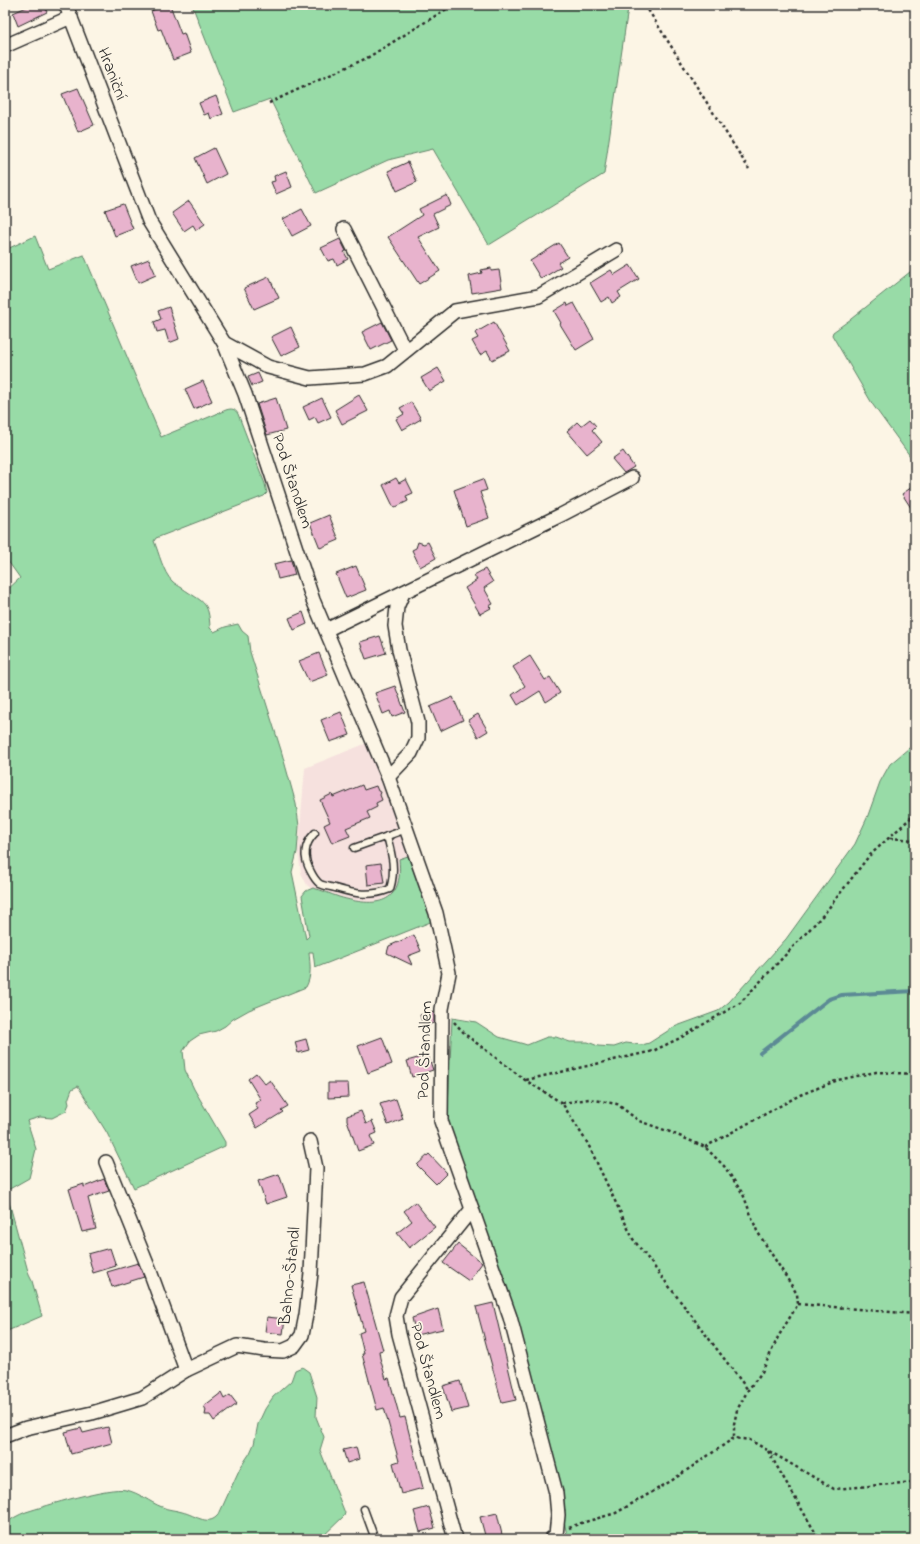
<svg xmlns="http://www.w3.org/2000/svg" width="920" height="1544" viewBox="0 0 920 1544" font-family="'Indie Flower',sans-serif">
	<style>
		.built { fill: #f6e1de }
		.green { fill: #98dba7; stroke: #628369 }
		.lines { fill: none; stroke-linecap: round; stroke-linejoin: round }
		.stream { stroke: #5c8a95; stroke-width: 4 }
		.building { fill: #e8b3cd; stroke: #2b2b2b }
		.lane-casing { stroke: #2b2b2b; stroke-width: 9 }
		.street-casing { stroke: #2b2b2b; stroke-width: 16 }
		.path { stroke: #2b2b2b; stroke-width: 2.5; stroke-dasharray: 3 3; stroke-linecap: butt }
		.lane { stroke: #fcf5e5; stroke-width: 6 }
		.street { stroke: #fcf5e5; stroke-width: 13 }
		.labels { text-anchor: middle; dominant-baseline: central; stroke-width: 3.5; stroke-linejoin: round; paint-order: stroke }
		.street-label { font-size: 17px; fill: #2b2b2b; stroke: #fcf5e5 }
	</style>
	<rect width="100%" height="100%" fill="#fcf5e5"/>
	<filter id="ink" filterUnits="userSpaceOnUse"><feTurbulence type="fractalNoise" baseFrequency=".025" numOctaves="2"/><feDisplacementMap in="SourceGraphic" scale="8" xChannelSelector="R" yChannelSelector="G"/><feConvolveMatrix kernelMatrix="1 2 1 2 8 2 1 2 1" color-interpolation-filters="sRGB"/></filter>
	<g filter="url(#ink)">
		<!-- built -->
		<path class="built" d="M 367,743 L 408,856 L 399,859 L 400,873 L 399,883 L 394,893 L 388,898 L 378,901 L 367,902 L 355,901 L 337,897 L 320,889 L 312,889 L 307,885 L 301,873 L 298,852 L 305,768 Z"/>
		<!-- green -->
		<g class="green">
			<path d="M 192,5 L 633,5 L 628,8 L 604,174 L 489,245 L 433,149 L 388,160 L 316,193 L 270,99 L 234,112 Z"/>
			<path d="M 35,236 L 48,269 L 84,255 L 161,437 L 226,410 C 232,408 235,409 238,414 L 265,484 L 267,493 L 264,496 L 156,538 L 154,541 C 159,553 163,572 172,581 C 175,584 179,586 182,588 C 203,603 209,600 210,628 L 214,632 L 225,627 L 238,624 L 242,631 L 248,636 L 250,652 L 281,750 L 296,804 L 299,826 L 297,852 L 292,872 L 306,939 L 309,936 L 302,896 L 306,891 L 313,888 C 322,890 330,894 339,897 C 376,908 404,905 399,859 L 408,856 L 433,921 L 315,968 L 313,952 L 309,952 C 310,965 312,976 306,987 L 249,1010 L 233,1019 L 225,1026 L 216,1031 L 199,1035 L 190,1041 L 183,1051 L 185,1070 L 194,1089 L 225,1142 L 225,1146 L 134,1188 L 107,1133 L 78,1086 L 72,1089 L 68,1100 L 69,1104 L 66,1111 L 52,1118 L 40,1117 L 27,1121 L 36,1149 L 29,1178 L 6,1191 L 29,1275 L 32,1281 L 42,1316 L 5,1332 L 5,866 L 8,871 L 11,868 L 5,860 L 5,592 L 20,578 L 5,557 L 5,250 Z"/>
			<path d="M 915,268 L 915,465 L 914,465 L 910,456 L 873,405 L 832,335 L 833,332 L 851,319 Z"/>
			<path d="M 915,743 L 915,1539 L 568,1539 L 521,1335 L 494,1251 L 447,1130 L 452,1018 L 476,1022 L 499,1037 L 524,1044 L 527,1045 L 547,1037 L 556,1037 L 570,1042 L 588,1042 L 598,1046 L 614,1047 L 626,1043 L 642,1045 L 649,1043 L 674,1027 L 718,1011 L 729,1002 L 786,939 L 855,844 L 867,818 L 880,782 L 890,764 Z"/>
			<path d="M 302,1367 L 309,1372 L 317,1397 L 316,1417 L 324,1437 L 320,1450 L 345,1513 L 344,1516 L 320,1539 L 5,1539 L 5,1524 C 11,1519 18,1515 26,1512 C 45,1506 109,1486 126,1490 C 140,1493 149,1502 162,1507 C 168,1510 176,1510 182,1512 C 196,1515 210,1529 220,1512 L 240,1468 L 250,1453 L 254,1444 L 258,1424 L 265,1409 L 273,1397 L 291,1381 L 295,1370 Z"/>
		</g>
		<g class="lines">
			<!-- stream -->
			<path class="stream" d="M 760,1053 L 829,999 L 841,995 L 915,991"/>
		</g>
		<!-- building -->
		<g class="building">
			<path d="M 31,5 L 44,5 L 47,12 L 18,26 L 13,13 Z"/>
			<path d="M 167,5 L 170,5 L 181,34 L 184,33 L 191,53 L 173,60 L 161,29 L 158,30 L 151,11 Z"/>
			<path d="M 78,88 L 94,125 L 78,132 L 62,94 Z"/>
			<path d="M 216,96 L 223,114 L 211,119 L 209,113 L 204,115 L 199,103 Z"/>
			<path d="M 214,148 L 226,174 L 207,184 L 195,158 Z"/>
			<path d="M 408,162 L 417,182 L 397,191 L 388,171 Z"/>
			<path d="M 286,171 L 292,187 L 276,194 L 271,182 L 275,181 L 274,176 Z"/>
			<path d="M 447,195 L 451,205 L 433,214 L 439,227 L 418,237 L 440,271 L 419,284 L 388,237 L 422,215 L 419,209 Z"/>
			<path d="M 189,201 L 205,224 L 196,230 L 193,225 L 184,231 L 172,213 Z"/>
			<path d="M 123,204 L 133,229 L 115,236 L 105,210 Z"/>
			<path d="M 302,209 L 311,226 L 292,236 L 283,219 Z"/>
			<path d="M 340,239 L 346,251 L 344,252 L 348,259 L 337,265 L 334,259 L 328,261 L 321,248 Z"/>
			<path d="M 559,243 L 568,257 L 558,263 L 561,267 L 541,279 L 530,261 Z"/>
			<path d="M 149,259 L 156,275 L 138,283 L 131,266 Z"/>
			<path d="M 630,265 L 639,279 L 618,292 L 621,297 L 612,303 L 609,297 L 601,302 L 590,283 L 611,270 L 614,275 Z"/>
			<path d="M 491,268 L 491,271 L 499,270 L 502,288 L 472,293 L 469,276 L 482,273 L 481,270 Z"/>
			<path d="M 269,277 L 279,298 L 254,309 L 244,288 Z"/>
			<path d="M 567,303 L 568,306 L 574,303 L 594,339 L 576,350 L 560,324 L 561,323 L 554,311 Z"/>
			<path d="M 169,307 L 179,339 L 169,343 L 165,330 L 157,332 L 154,322 L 161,319 L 158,311 Z"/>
			<path d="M 382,322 L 391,340 L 371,350 L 362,332 Z"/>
			<path d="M 494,322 L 510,351 L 492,360 L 487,351 L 480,355 L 472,341 L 478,338 L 475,333 Z"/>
			<path d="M 291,327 L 300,347 L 281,356 L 271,337 Z"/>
			<path d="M 438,368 L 446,381 L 429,391 L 421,378 Z"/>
			<path d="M 258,373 L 262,382 L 252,386 L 248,377 Z"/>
			<path d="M 203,381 L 212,401 L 194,409 L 185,389 Z"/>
			<path d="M 359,395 L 368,411 L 342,424 L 335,410 Z"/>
			<path d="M 276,398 L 286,430 L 267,435 L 257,404 Z"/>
			<path d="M 322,398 L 331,417 L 318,423 L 315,417 L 309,420 L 303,407 Z"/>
			<path d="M 411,402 L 421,419 L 402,430 L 396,419 L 404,414 L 400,408 Z"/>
			<path d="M 590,419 L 596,426 L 592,430 L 602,442 L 587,454 L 567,431 L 577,422 L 581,426 Z"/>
			<path d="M 623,451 L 634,467 L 624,473 L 612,459 Z"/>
			<path d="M 396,478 L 399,483 L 406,479 L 413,493 L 406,496 L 408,501 L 394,508 L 383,485 Z"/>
			<path d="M 483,479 L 487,490 L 480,492 L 489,518 L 466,526 L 454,490 Z"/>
			<path d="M 915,485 L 915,514 L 902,494 Z"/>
			<path d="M 329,515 L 339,540 L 320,548 L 310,523 Z"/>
			<path d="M 418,542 L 424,544 L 428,542 L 436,558 L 420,567 L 412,550 L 416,548 Z"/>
			<path d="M 291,560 L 295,575 L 278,579 L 274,564 Z"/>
			<path d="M 356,566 L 366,590 L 346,598 L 336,574 Z"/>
			<path d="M 485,569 L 493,582 L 484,588 L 493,604 L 489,606 L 491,608 L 480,614 L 465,588 L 477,580 L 474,575 Z"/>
			<path d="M 303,612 L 307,624 L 294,630 L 289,618 Z"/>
			<path d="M 380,636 L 386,653 L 366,659 L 360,642 Z"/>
			<path d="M 319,653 L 328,675 L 309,682 L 299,661 Z"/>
			<path d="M 530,656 L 545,680 L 550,677 L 560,693 L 546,702 L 540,691 L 518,705 L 512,695 L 525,686 L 513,667 Z"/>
			<path d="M 395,686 L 405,712 L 392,717 L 390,711 L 383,714 L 375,693 Z"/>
			<path d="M 453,697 L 463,720 L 440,731 L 430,707 Z"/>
			<path d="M 341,712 L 350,735 L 330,742 L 321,720 Z"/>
			<path d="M 478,714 L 488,731 L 478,737 L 468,720 Z"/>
			<path d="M 362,785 L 364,790 L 376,786 L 378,791 L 381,792 L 380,795 L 382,800 L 376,803 L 377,807 L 367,812 L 370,818 L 346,828 L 350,836 L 332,843 L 324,825 L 330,822 L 320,800 L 332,794 L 333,797 Z"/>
			<path d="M 381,863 L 384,883 L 368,885 L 366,865 Z"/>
			<path d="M 414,935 L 421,951 L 408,956 L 412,965 L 387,953 L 389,946 Z"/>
			<path d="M 434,1012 L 434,1023 L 423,1026 L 420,1015 Z"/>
			<path d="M 382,1037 L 392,1064 L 368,1073 L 358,1046 Z"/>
			<path d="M 306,1039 L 309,1050 L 298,1053 L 295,1042 Z"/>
			<path d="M 428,1055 L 433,1070 L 412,1077 L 407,1061 Z"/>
			<path d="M 256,1073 L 265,1084 L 270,1080 L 288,1106 L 281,1110 L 283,1112 L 257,1128 L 249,1115 L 258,1109 L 255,1103 L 261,1100 L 248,1079 Z"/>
			<path d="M 328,1083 L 348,1083 L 349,1097 L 328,1098 Z"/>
			<path d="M 396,1099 L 403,1119 L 388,1125 L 380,1104 Z"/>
			<path d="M 361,1111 L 366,1124 L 372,1121 L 377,1133 L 370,1136 L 374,1145 L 358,1151 L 347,1120 L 347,1116 Z"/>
			<path d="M 429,1154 L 447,1173 L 436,1184 L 417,1165 Z"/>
			<path d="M 279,1174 L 287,1197 L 266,1204 L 258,1181 Z"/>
			<path d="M 104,1179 L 109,1191 L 88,1198 L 96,1229 L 82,1232 L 69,1189 L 84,1184 L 84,1187 Z"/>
			<path d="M 415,1202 L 435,1227 L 409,1248 L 397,1233 L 412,1221 L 404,1211 Z"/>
			<path d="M 458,1244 L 482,1263 L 469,1281 L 443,1263 Z"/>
			<path d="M 110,1248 L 116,1266 L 93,1273 L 88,1254 Z"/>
			<path d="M 138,1263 L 144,1277 L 112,1287 L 107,1272 Z"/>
			<path d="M 364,1282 L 383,1350 L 379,1351 L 380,1358 L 386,1379 L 389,1378 L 400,1418 L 405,1417 L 423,1488 L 401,1494 L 393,1463 L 399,1461 L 384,1408 L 377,1410 L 362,1354 L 364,1354 L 359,1333 L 364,1331 L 351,1285 Z"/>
			<path d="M 493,1303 L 516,1400 L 502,1403 L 476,1307 Z"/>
			<path d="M 438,1309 L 443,1329 L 416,1335 L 412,1318 Z"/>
			<path d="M 267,1317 L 285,1319 L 283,1334 L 265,1332 Z"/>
			<path d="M 460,1381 L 468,1408 L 451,1412 L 443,1386 Z"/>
			<path d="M 221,1393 L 224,1399 L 230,1395 L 237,1404 L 214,1421 L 210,1415 L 205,1415 L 206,1410 L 204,1406 Z"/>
			<path d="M 108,1427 L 112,1443 L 71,1454 L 65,1432 L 81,1428 L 83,1433 Z"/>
			<path d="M 356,1447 L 359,1459 L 347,1463 L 343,1450 Z"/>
			<path d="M 429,1507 L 435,1528 L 420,1532 L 414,1511 Z"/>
			<path d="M 497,1513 L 503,1539 L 486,1539 L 480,1517 Z"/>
		</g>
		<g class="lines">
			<defs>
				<g id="lane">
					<path d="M 315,833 C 303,845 303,858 311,872 C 313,876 316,881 320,884 C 324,886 331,887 335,888 C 355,894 370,897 390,889 C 396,870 392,855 387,836"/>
					<path d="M 354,848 L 407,829"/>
					<path d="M 364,1509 L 375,1539"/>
				</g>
				<g id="street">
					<path d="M 66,5 L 149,221 L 224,343 L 245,394 L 313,600 L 388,777 L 436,913 L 449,973 L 442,1009 L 441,1121 L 510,1317 L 556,1493 L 558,1515 L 556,1535 L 551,1539"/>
					<path d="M 5,46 L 71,17"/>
					<path d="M 344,229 L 405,350"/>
					<path d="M 224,343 L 268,367 L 310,378 L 365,374 L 387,366 L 455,311 L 539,296 L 616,250"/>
					<path d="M 326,630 L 561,515 L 632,478"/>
					<path d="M 388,777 L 411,753 L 418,738 L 418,722 L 399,650 L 395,626 L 397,607 L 403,593"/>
					<path d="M 106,1162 L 151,1274 L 186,1370"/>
					<path d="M 5,1436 L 26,1428 L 92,1413 L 142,1398 L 186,1370 L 237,1346 L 264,1350 L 283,1351 L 294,1346 L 302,1335 L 306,1315 L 311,1273 L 316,1168 L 310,1141"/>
					<path d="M 455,1539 L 399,1334 L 396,1316 L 401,1297 L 472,1209"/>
				</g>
			</defs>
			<!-- lane casing -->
			<use href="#lane" class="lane-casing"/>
			<!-- street casing -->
			<use href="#street" class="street-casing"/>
			<!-- path -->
			<g class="path">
				<path d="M 645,5 L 749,169"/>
				<path d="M 269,103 L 367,58 L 453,5"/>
				<path d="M 890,838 L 915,840"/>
				<path d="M 454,1022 L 466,1035 L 525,1080 L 562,1103 L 588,1144 L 633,1239 L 748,1390"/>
				<path d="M 526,1080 L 653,1051 L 680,1038 L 740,1003 L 824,914 L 869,856 L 915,814"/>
				<path d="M 562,1103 L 589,1099 L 617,1104 L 639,1121 L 670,1132 L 705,1147 L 724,1166 L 743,1194 L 757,1231 L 797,1294 L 798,1304 L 778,1337 L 762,1372 L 748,1390 L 737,1410 L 734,1424 L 734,1438"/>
				<path d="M 705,1147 L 800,1095 L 838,1080 L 876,1072 L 915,1074"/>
				<path d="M 798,1304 L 915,1314"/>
				<path d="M 768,1451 L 819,1539"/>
				<path d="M 569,1528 L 578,1524 L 616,1513 L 671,1481 L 734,1438 L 750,1440 L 834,1489 L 915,1482"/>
			</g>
			<!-- lane -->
			<use href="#lane" class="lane"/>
			<!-- street -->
			<use href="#street" class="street"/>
		</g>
	</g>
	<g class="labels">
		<!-- street labels -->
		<g class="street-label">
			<text transform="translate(112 74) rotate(69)">Hraniční</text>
			<text transform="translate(292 481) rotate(72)">Pod Štandlem</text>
			<text transform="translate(425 1050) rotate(-88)">Pod Štandlem</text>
			<text transform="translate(290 1276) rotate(-84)">Bahno-Štandl</text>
			<text transform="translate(428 1371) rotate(75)">Pod Štandlem</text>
		</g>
	</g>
	<!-- margin -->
	<rect width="920" height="1544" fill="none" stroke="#fcf5e5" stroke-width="20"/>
	<rect x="10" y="10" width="900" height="1524" fill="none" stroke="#2b2b2b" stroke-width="1.5" filter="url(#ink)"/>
</svg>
